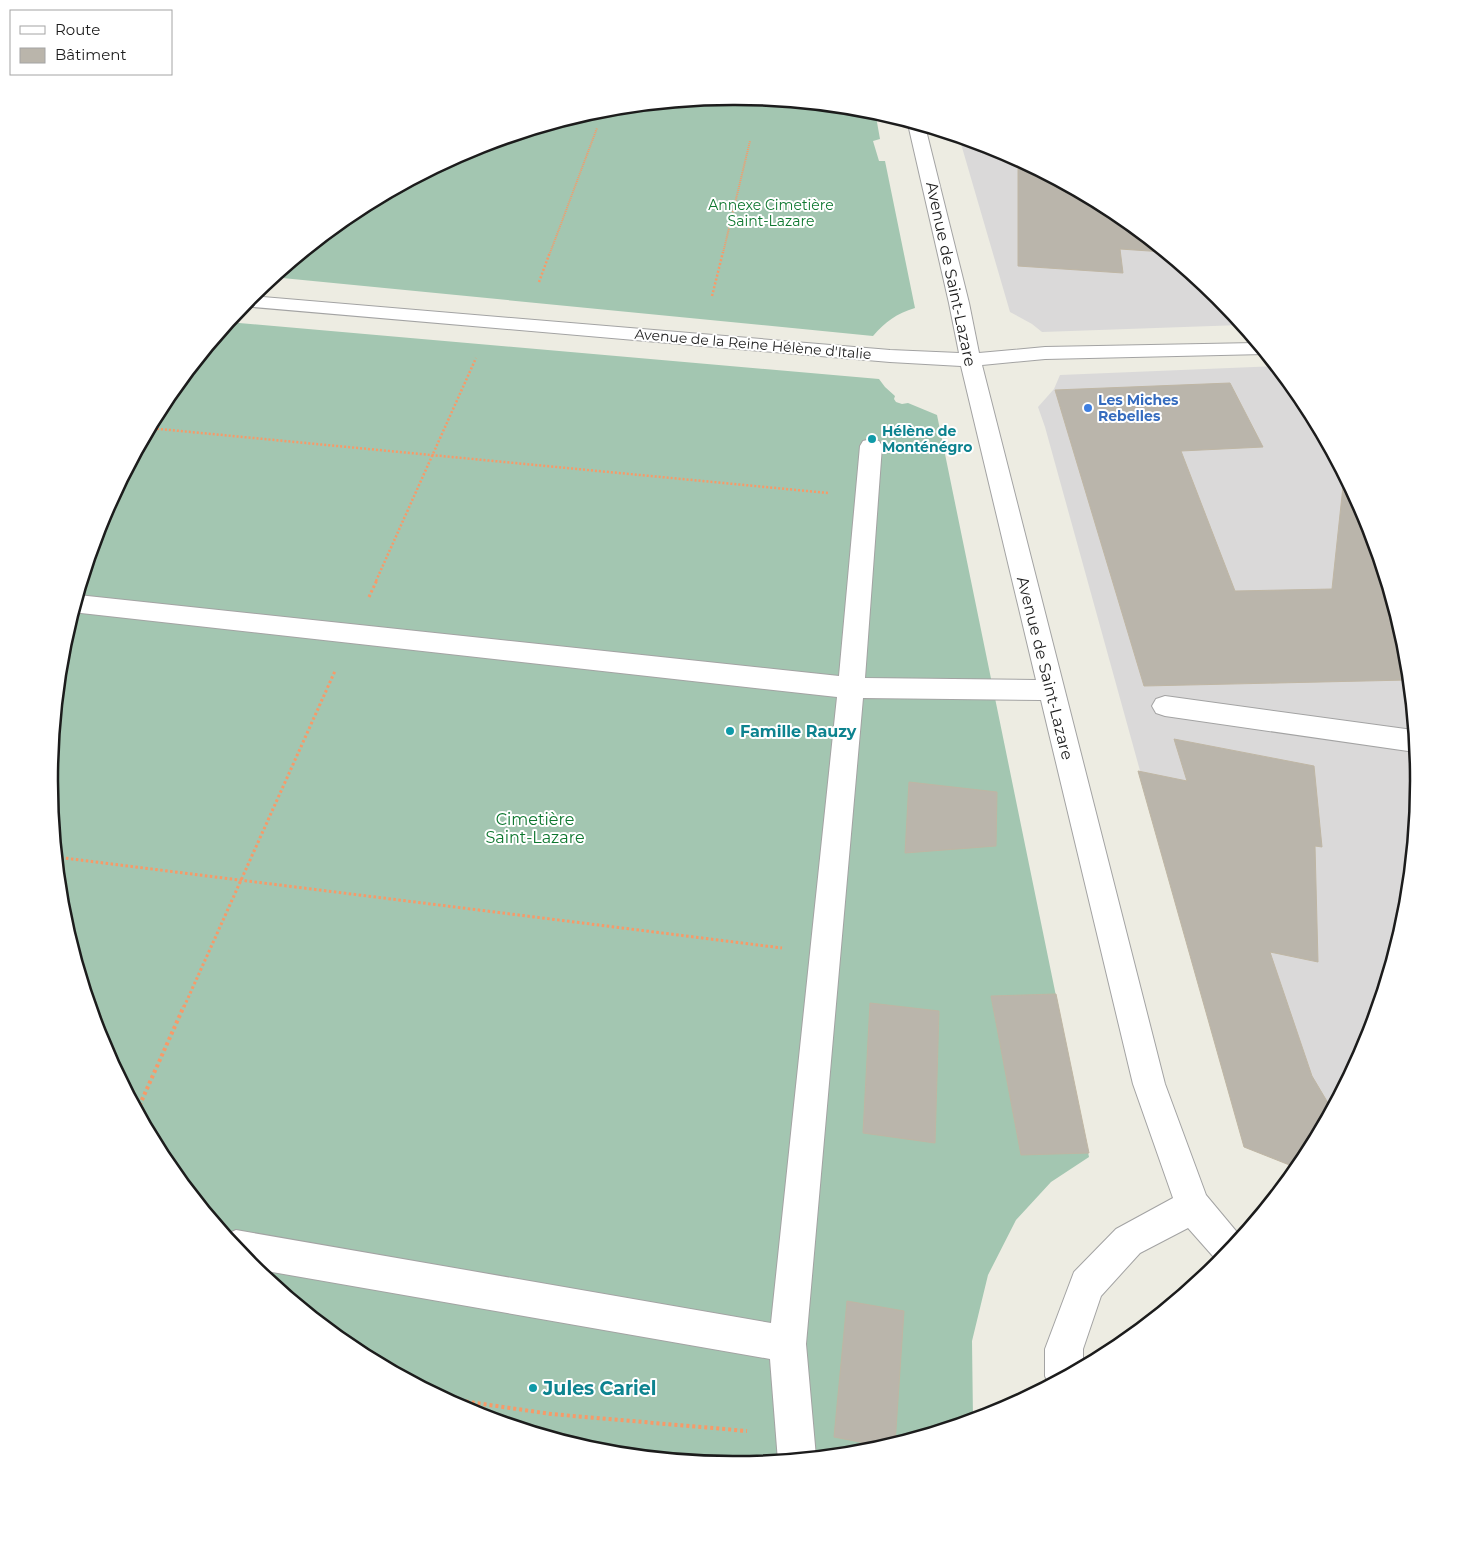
<svg xmlns="http://www.w3.org/2000/svg" width="1467" height="1561" viewBox="0 0 1467 1561" font-family="Montserrat,sans-serif">
	<style>
		.residential { fill: #dad9d9 }
		.cemetery { fill: #a3c6b1 }
		.building { fill: #bab5ab; stroke: #bfb6a4 }
		.lines { fill: none; stroke-linecap: round; stroke-linejoin: round }
		.minor-casing { stroke: #a3a3a3; stroke-width: 2 }
		.path-far3 { stroke: #f79a69; stroke-width: 2; stroke-dasharray: 1 1; stroke-linecap: butt }
		.path-far2 { stroke: #f79a69; stroke-width: 2.5; stroke-dasharray: 2 2; stroke-linecap: butt }
		.path-far1 { stroke: #f79a69; stroke-width: 3; stroke-dasharray: 2.5 2.5; stroke-linecap: butt }
		.path { stroke: #f79a69; stroke-width: 4; stroke-dasharray: 3 3; stroke-linecap: butt }
		.minor { fill: #fff; fill-rule: evenodd }
		.shop-dot { fill: #3f7fe0; stroke: #fff; stroke-width: 2 }
		.culture-dot { fill: #0f9aa8; stroke: #fff; stroke-width: 2 }
		.labels { text-anchor: middle; dominant-baseline: central; stroke-width: 4; stroke-linejoin: round; paint-order: stroke }
		.far-park-label { font-size: 14px; fill: #0d772f; stroke: #fff }
		.far-street-label { font-size: 14px; fill: #1c1c1c; stroke: #fff }
		.far-shop-label { font-size: 14px; font-weight: bold; fill: #366cbe; stroke: #fff; text-anchor: start }
		.far-culture-label { font-size: 14px; font-weight: bold; fill: #0d838f; stroke: #fff; text-anchor: start }
		.street-label { font-size: 16px; fill: #1c1c1c; stroke: #fff }
		.culture-label { font-size: 16px; font-weight: bold; fill: #0d838f; stroke: #fff; text-anchor: start }
		.park-label { font-size: 16px; fill: #0d772f; stroke: #fff }
		.near-culture-label { font-size: 19px; font-weight: bold; fill: #0d838f; stroke: #fff; text-anchor: start }
		.rim { fill: none; stroke: #1c1c1c; stroke-width: 2.5 }
	</style>
	<rect width="100%" height="100%" fill="#edece2"/>
	<!-- residential -->
	<g class="residential">
		<path d="M 959,137 L 996,148 L 1114,211 L 1218,297 L 1241,325 L 1042,332 L 1032,324 L 1010,312 Z"/>
		<path d="M 1275,366 L 1303,400 L 1366,519 L 1405,647 L 1418,780 L 1405,914 L 1366,1043 L 1303,1161 L 1297,1168 L 1244,1147 L 1045,427 L 1038,407 L 1054,389 L 1060,375 Z"/>
	</g>
	<!-- cemetery -->
	<g class="cemetery">
		<path d="M 734,96 L 875,111 L 880,139 L 873,141 L 879,161 L 885,161 L 915,308 C 896,314 886,321 873,336 L 272,277 L 353,211 L 472,148 L 600,109 Z"/>
		<path d="M 228,322 L 879,379 L 885,387 L 895,396 L 894,399 L 896,402 L 902,404 L 908,403 L 937,415 L 1089,1157 L 1051,1182 L 1016,1220 L 988,1275 L 972,1341 L 973,1420 L 867,1452 L 733,1465 L 600,1452 L 471,1413 L 353,1350 L 249,1264 L 164,1161 L 101,1042 L 62,914 L 49,780 L 62,647 L 101,518 L 164,400 Z"/>
	</g>
	<!-- building -->
	<g class="building">
		<path d="M 1018,160 L 1113,211 L 1164,252 L 1120,249 L 1123,273 L 1018,266 Z"/>
		<path d="M 1230,383 L 1263,447 L 1181,451 L 1235,591 L 1332,589 L 1344,477 L 1366,519 L 1405,647 L 1408,680 L 1144,686 L 1055,390 Z"/>
		<path d="M 1174,739 L 1314,766 L 1322,847 L 1315,846 L 1318,962 L 1270,952 L 1312,1076 L 1331,1108 L 1303,1161 L 1297,1168 L 1244,1147 L 1138,771 L 1187,781 Z"/>
		<path d="M 909,782 L 997,792 L 996,846 L 905,853 Z"/>
		<path d="M 1056,994 L 1089,1153 L 1021,1155 L 991,996 Z"/>
		<path d="M 870,1003 L 939,1011 L 935,1143 L 863,1133 Z"/>
		<path d="M 847,1301 L 904,1311 L 895,1444 L 885,1447 L 834,1437 Z"/>
	</g>
	<g class="lines">
		<defs>
			<g id="minor">
				<path d="M 909,122 L 925,126 L 969,303 L 979,353 L 1045,347 L 1256,343 L 1265,354 L 1045,359 L 982,365 L 1165,1084 L 1206,1195 L 1241,1237 L 1219,1263 L 1188,1228 L 1140,1253 L 1101,1296 L 1083,1349 L 1083,1367 L 1049,1385 L 1045,1376 L 1045,1349 L 1074,1272 L 1116,1229 L 1173,1198 L 1133,1084 L 1041,700 L 863,698 L 806,1344 L 816,1457 L 778,1461 L 770,1359 L 255,1269 L 225,1235 L 236,1230 L 771,1323 L 837,697 L 72,612 L 78,595 L 839,676 L 860,446 L 863,441 L 871,439 L 879,441 L 882,446 L 865,678 L 1036,680 L 961,366 L 890,362 L 241,306 L 250,296 L 890,350 L 959,353 L 949,303 L 908,124 Z"/>
				<path d="M 1165,696 L 1413,730 L 1415,752 L 1165,716 L 1156,713 L 1152,706 L 1156,699 Z"/>
			</g>
		</defs>
		<!-- minor casing -->
		<use href="#minor" class="minor-casing"/>
		<!-- path-far3 -->
		<g class="path-far3">
			<path d="M 550,253 L 597,128"/>
			<path d="M 723,253 L 750,141"/>
		</g>
		<!-- path-far2 -->
		<g class="path-far2">
			<path d="M 539,282 L 550,252"/>
			<path d="M 712,296 L 723,252"/>
			<path d="M 149,428 L 828,493"/>
			<path d="M 376,581 L 476,358"/>
		</g>
		<!-- path-far1 -->
		<g class="path-far1">
			<path d="M 369,597 L 377,580"/>
			<path d="M 56,857 L 782,948"/>
			<path d="M 184,1007 L 335,671"/>
		</g>
		<!-- path -->
		<g class="path">
			<path d="M 137,1111 L 184,1006"/>
			<path d="M 442,1398 L 551,1414 L 747,1431"/>
		</g>
		<!-- minor -->
		<use href="#minor" class="minor"/>
	</g>
	<!-- markers -->
	<circle class="shop-dot" cx="1088" cy="408" r="5"/>
	<g class="culture-dot">
		<circle cx="872" cy="439" r="5"/>
		<circle cx="730" cy="731" r="5"/>
		<circle cx="533" cy="1388" r="5"/>
	</g>
	<g class="labels">
		<!-- far-park labels -->
		<g class="far-park-label">
			<text x="771" y="205">Annexe Cimetière<tspan x="771" dy="16">Saint-Lazare</tspan></text>
		</g>
		<!-- far-street labels -->
		<g class="far-street-label">
			<text transform="translate(753 344) rotate(5)">Avenue de la Reine Hélène d'Italie</text>
		</g>
		<!-- far-shop labels -->
		<g class="far-shop-label">
			<text x="1098" y="400">Les Miches<tspan x="1098" dy="16">Rebelles</tspan></text>
		</g>
		<!-- far-culture labels -->
		<g class="far-culture-label">
			<text x="882" y="431">Hélène de<tspan x="882" dy="16">Monténégro</tspan></text>
		</g>
		<!-- street labels -->
		<g class="street-label">
			<text transform="translate(951 274) rotate(78)">Avenue de Saint-Lazare</text>
			<text transform="translate(1045 668) rotate(76)">Avenue de Saint-Lazare</text>
		</g>
		<!-- culture labels -->
		<g class="culture-label">
			<text x="740" y="731">Famille Rauzy</text>
		</g>
		<!-- park labels -->
		<g class="park-label">
			<text x="535" y="819">Cimetière<tspan x="535" dy="18">Saint-Lazare</tspan></text>
		</g>
		<!-- near-culture labels -->
		<g class="near-culture-label">
			<text x="543" y="1388">Jules Cariel</text>
		</g>
	</g>
	<!-- crop -->
	<path d="M0 0H1467V1561H0ZM733 105H735A675 675 0 0 1 1410 780V781A675 675 0 0 1 735 1456H733A675 675 0 0 1 58 781V780A675 675 0 0 1 733 105Z" fill="#fff" fill-rule="evenodd"/>
	<path class="rim" d="M733 105H735A675 675 0 0 1 1410 780V781A675 675 0 0 1 735 1456H733A675 675 0 0 1 58 781V780A675 675 0 0 1 733 105Z"/>
	<!-- legend -->
	<rect x="10" y="10" width="162" height="65" fill="#ffffff" stroke="#a4a4a4"/>
	<rect x="20" y="26" width="25" height="8" fill="#ffffff" stroke="#a4a4a4"/>
	<text x="55" y="35" font-size="15" fill="#1c1c1c">Route</text>
	<rect x="20" y="48" width="25" height="15" fill="#bab5ab" stroke="#a4a4a4"/>
	<text x="55" y="60" font-size="15" fill="#1c1c1c">Bâtiment</text>
</svg>
